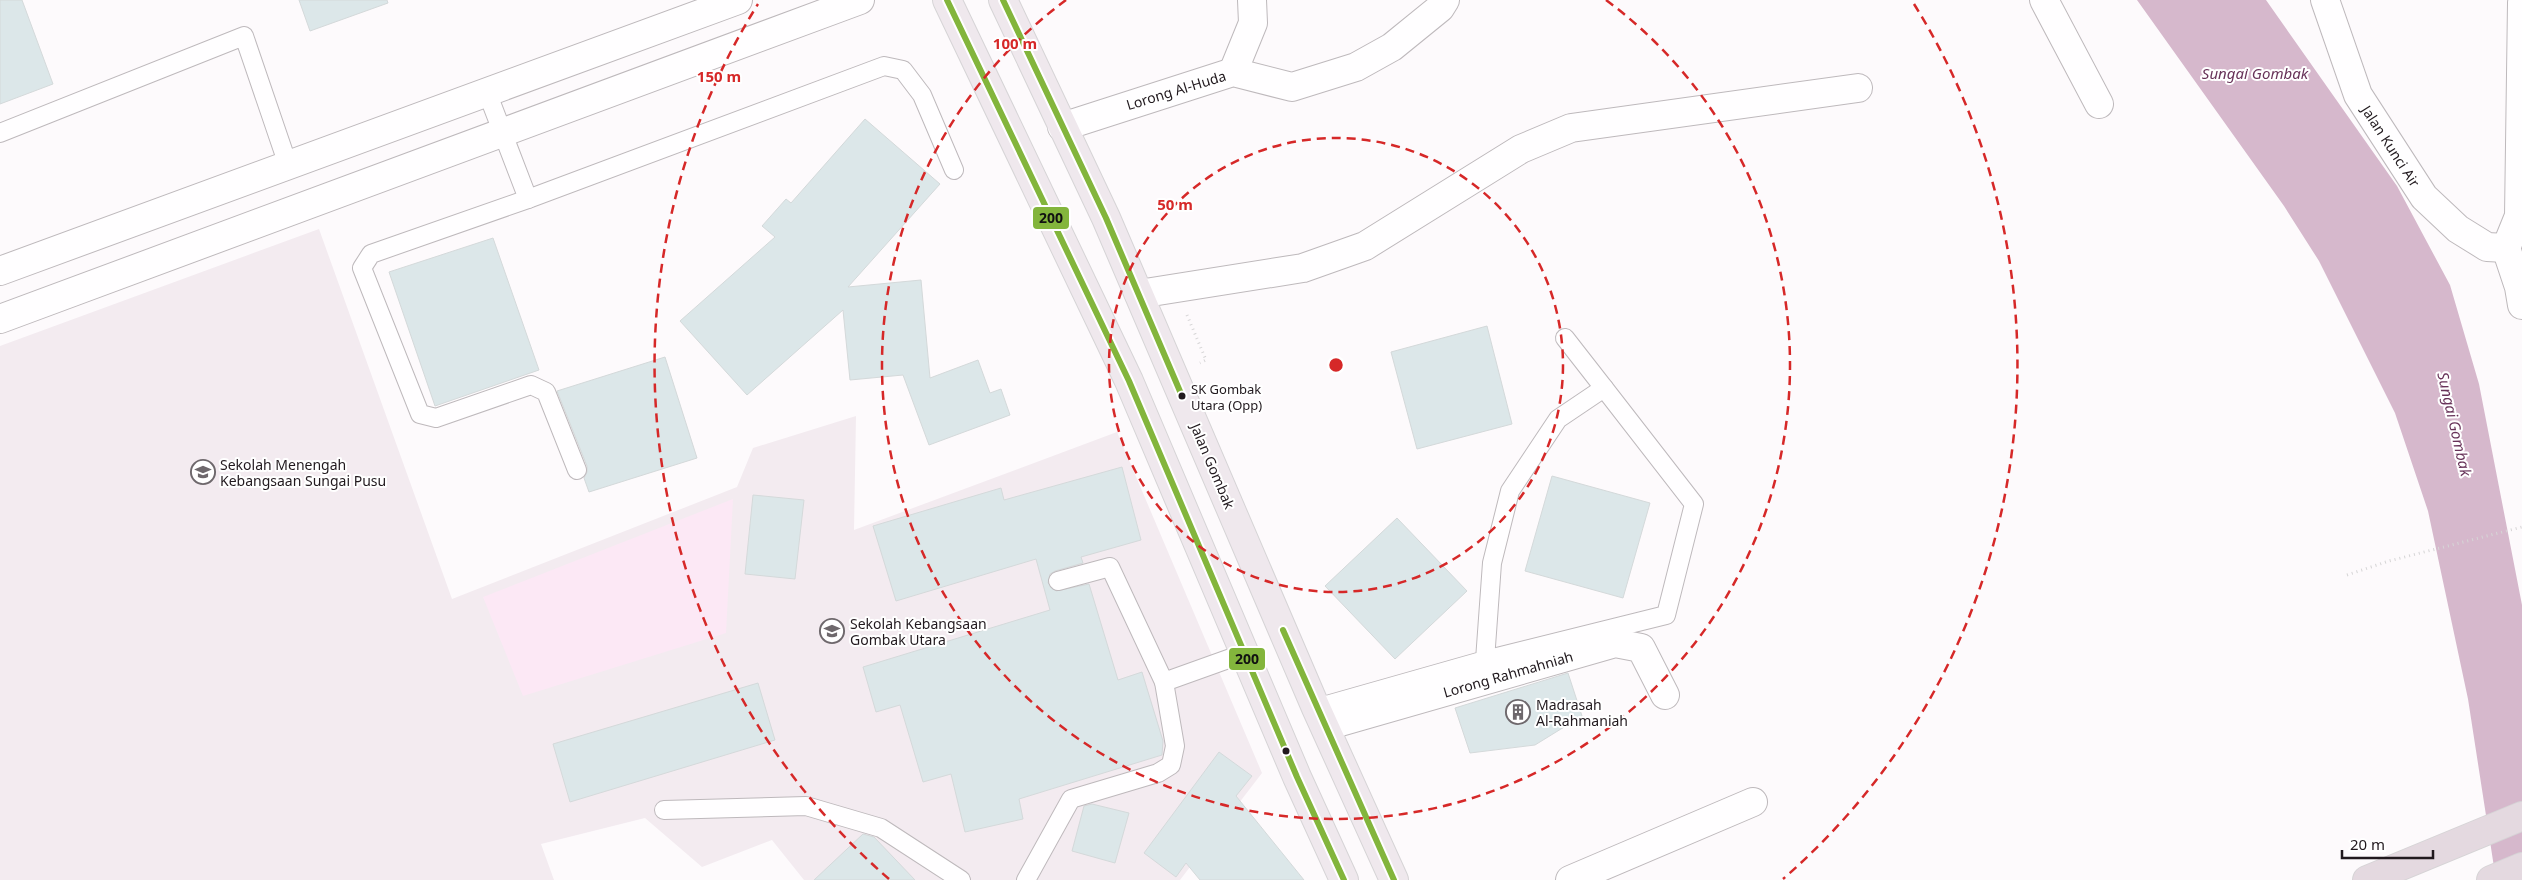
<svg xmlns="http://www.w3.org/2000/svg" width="2522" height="880" viewBox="0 0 2522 880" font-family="'Noto Sans',sans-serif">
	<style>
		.built { fill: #f3ebf0 }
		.green { fill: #fce8f5 }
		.water { fill: #d6b8cc }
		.building { fill: #dce7e9; stroke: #d4d9da }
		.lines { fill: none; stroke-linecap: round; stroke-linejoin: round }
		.lane-casing { stroke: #beb9bc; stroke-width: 20 }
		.street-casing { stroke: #beb9bc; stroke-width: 30 }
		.primary-casing { stroke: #d6d4d6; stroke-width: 30 }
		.highway-casing { stroke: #d6d4d6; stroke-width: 30 }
		.path { stroke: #d6d5d6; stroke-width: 3; stroke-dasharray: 1 4; stroke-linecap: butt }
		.lane { stroke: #fffeff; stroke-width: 18 }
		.street { stroke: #fffeff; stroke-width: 28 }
		.primary { stroke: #efe8ed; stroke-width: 28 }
		.highway { stroke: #e4d9e0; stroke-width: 28 }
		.bus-1-casing { stroke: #fff; stroke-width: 10 }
		.bus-1 { stroke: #83b53c; stroke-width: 6 }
		.ring { fill: none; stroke: #d62828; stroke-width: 2.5; stroke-dasharray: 9 6 }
		.bus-dot { fill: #21191e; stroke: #fff; stroke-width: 2 }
		.labels { text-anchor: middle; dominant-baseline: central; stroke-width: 4; stroke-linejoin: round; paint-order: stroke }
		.bus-label { font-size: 13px; fill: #21191e; stroke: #fff; text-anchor: start }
		.street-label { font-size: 14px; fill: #21191e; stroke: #fff }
		.poi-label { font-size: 14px; fill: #21191e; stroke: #fff; text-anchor: start }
		.water-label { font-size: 15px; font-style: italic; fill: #683359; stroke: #fff }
		.centre { fill: #d62828; stroke: #fff; stroke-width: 2.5 }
		.ring-label { font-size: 15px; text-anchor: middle; font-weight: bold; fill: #d62828; stroke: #fff; stroke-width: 4; stroke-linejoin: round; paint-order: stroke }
		.line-badge { stroke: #fff; stroke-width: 2 }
		.pale-badge-label { font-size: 14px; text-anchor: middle; font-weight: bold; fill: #111 }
	</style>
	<rect width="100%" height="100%" fill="#fdfafc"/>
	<!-- built -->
	<path class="built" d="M 319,229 L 452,599 L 737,487 L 753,448 L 856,416 L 854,530 L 1117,432 L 1262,773 L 1180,880 L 804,880 L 772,840 L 702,867 L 645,818 L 541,844 L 554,880 L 0,880 L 0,346 Z"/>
	<!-- green -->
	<path class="green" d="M 733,499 L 726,633 L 523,696 L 483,597 Z"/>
	<!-- water -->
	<path class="water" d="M 2137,0 L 2266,0 L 2397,186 L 2450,285 L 2479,384 L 2522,605 L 2522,880 L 2496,880 L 2468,699 L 2428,511 L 2395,413 L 2319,261 L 2284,206 Z"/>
	<!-- building -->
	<g class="building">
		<path d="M 0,0 L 22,0 L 53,84 L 0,104 Z"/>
		<path d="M 299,0 L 387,0 L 388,3 L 310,31 Z"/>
		<path d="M 865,119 L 940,184 L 848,287 L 921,280 L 930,378 L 978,360 L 990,393 L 1001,389 L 1010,415 L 929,445 L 903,375 L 850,380 L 843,310 L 747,395 L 680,321 L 775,237 L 762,226 L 786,199 L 791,203 Z"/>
		<path d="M 493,238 L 539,370 L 435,406 L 389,272 Z"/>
		<path d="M 1487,326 L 1512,424 L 1417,449 L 1391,352 Z"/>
		<path d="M 665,357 L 697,458 L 589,492 L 584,478 L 587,472 L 587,466 L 557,391 Z"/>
		<path d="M 1122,467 L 1141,540 L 1081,557 L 1083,563 L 1055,571 L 1050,574 L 1048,583 L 1056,591 L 1089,584 L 1118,680 L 1142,672 L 1163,741 L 1162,755 L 1019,799 L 1023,819 L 965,832 L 951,774 L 923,782 L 900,705 L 876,712 L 863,667 L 1050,610 L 1036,559 L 896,601 L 873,526 L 1001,488 L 1004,500 Z"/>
		<path d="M 1552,476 L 1650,503 L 1623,598 L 1525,571 Z"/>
		<path d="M 753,495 L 804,500 L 795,579 L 745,574 Z"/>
		<path d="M 1397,518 L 1467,591 L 1395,659 L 1325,586 Z"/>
		<path d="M 1568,673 L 1582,716 L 1535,745 L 1470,753 L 1455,708 Z"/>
		<path d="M 758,683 L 775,740 L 570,802 L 553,744 Z"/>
		<path d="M 1219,752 L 1252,776 L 1236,796 L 1304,880 L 1200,880 L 1186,863 L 1176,877 L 1144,853 Z"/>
		<path d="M 1092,804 L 1129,813 L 1115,863 L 1072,851 L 1084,806 Z"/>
		<path d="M 863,834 L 874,837 L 915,880 L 814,880 Z"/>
	</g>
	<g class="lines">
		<defs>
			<g id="lane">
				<path d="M 487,92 L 528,199"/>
				<path d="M 0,133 L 244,36 L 288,165"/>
				<path d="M 1565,338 L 1604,388"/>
				<path d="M 577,470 L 546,392 L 531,385 L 436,418 L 420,414 L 362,268 L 371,254 L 528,199 L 884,66 L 903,70 L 922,95 L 954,170"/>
				<path d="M 1058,581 L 1110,567 L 1164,682 L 1245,653"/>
				<path d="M 1316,708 L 1485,660 L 1666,615 L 1694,504 L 1604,388 L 1558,419 L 1510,491 L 1492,563 L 1485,660"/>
				<path d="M 664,810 L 806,806 L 881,828 L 961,880"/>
				<path d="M 1026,880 L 1071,799 L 1158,773 L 1171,765 L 1175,746 L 1164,682"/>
			</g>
			<g id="street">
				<path d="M 2044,0 L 2099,104"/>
				<path d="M 2325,0 L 2358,95 L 2424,197 L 2458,229 L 2487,247 L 2506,248"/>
				<path d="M 2522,3 L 2519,216 L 2506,248 L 2519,287 L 2522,305"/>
				<path d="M 1233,72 L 1253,23 L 1252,0"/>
				<path d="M 1062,127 L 1233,72 L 1292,87 L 1356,67 L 1392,47 L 1440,8 L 1445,0"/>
				<path d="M 0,271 L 738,0"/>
				<path d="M 1139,294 L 1303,268 L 1365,246 L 1521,149 L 1571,128 L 1858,88"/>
				<path d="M 0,319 L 860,0"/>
				<path d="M 1326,726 L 1615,643 L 1641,648 L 1665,695"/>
				<path d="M 1570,880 L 1753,802"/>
			</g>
			<g id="primary">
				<path d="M 947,0 L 1129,381 L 1297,777 L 1344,880"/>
				<path d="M 1003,0 L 1106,218 L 1316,708 L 1394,880"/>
			</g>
			<g id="highway">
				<path d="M 2367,880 L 2522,816"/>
				<path d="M 2491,880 L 2522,867"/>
			</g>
		</defs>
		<!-- lane casing -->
		<use href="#lane" class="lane-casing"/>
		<!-- street casing -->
		<use href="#street" class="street-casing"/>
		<!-- primary casing -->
		<use href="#primary" class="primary-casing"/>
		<!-- highway casing -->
		<use href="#highway" class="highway-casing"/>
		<!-- path -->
		<g class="path">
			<path d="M 1187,315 L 1206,360 L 1200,363"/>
			<path d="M 2347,575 L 2389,561 L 2522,527"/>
		</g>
		<!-- lane -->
		<use href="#lane" class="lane"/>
		<!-- street -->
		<use href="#street" class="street"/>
		<!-- primary -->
		<use href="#primary" class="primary"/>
		<!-- highway -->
		<use href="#highway" class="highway"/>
		<defs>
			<g id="bus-1">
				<path d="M 947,0 L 1129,381 L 1297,777 L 1344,880"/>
				<path d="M 1003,0 L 1106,218 L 1182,396"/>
				<path d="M 1283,630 L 1394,880"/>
			</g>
		</defs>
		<!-- bus-1 casing -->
		<use href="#bus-1" class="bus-1-casing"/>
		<!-- bus-1 -->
		<use href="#bus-1" class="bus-1"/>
	</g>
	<!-- distance rings -->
	<g class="ring">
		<circle cx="1336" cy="365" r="227"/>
		<path d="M1606 0A454 454 0 1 1 1066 0"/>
		<path d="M889 879A681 681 0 0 1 758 4M1914 4A681 681 0 0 1 1783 879"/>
	</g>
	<!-- icons -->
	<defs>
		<symbol id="school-ring" viewBox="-11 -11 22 22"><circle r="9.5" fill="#fff" stroke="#6e686c" stroke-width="1.5"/><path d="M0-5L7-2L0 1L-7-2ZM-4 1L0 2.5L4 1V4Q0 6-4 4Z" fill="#6e686c"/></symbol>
		<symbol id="building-ring" viewBox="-11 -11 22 22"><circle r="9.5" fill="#fff" stroke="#6e686c" stroke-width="1.5"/><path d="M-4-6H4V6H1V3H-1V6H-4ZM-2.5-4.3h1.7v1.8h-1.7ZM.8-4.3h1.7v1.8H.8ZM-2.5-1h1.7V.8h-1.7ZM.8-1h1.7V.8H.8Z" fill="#6e686c"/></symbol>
	</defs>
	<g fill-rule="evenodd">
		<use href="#school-ring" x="189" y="458" width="28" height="28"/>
		<use href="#school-ring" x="818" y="617" width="28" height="28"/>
		<use href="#building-ring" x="1504" y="698" width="28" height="28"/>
	</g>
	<!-- markers -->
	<g class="bus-dot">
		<circle cx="1182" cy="396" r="4.5"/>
		<circle cx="1286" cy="751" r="4.5"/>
	</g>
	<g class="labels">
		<!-- bus labels -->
		<g class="bus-label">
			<text x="1191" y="389">SK Gombak<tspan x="1191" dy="16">Utara (Opp)</tspan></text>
		</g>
		<!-- street labels -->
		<g class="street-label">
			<text transform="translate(1176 90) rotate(-17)">Lorong Al-Huda</text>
			<text transform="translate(2391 146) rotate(57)">Jalan Kunci Air</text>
			<text transform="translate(1213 466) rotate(67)">Jalan Gombak</text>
			<text transform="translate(1508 674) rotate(-16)">Lorong Rahmahniah</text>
		</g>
		<!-- poi labels -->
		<g class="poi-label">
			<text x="220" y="464">Sekolah Menengah<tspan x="220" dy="16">Kebangsaan Sungai Pusu</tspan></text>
			<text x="850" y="623">Sekolah Kebangsaan<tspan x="850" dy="16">Gombak Utara</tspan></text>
			<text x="1536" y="704">Madrasah<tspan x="1536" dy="16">Al-Rahmaniah</tspan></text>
		</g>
		<!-- water labels -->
		<g class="water-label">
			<text x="2255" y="73">Sungai Gombak</text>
			<text transform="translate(2455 424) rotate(77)">Sungai Gombak</text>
		</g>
	</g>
	<circle cx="1336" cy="365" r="8" class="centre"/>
	<g class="ring-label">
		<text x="1015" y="49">100 m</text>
		<text x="719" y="82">150 m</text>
		<text x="1175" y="210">50 m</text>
	</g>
	<g class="line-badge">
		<rect x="1032" y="206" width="38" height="24" rx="5" fill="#83b53c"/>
		<rect x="1228" y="647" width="38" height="24" rx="5" fill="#83b53c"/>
	</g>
	<g class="pale-badge-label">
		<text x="1051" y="223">200</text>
		<text x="1247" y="664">200</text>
	</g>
	<!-- scale -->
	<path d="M2342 850v8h91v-8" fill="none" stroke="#21191e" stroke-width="2.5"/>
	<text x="2350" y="850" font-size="15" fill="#21191e" stroke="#ffffff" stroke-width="4" paint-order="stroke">20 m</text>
</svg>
